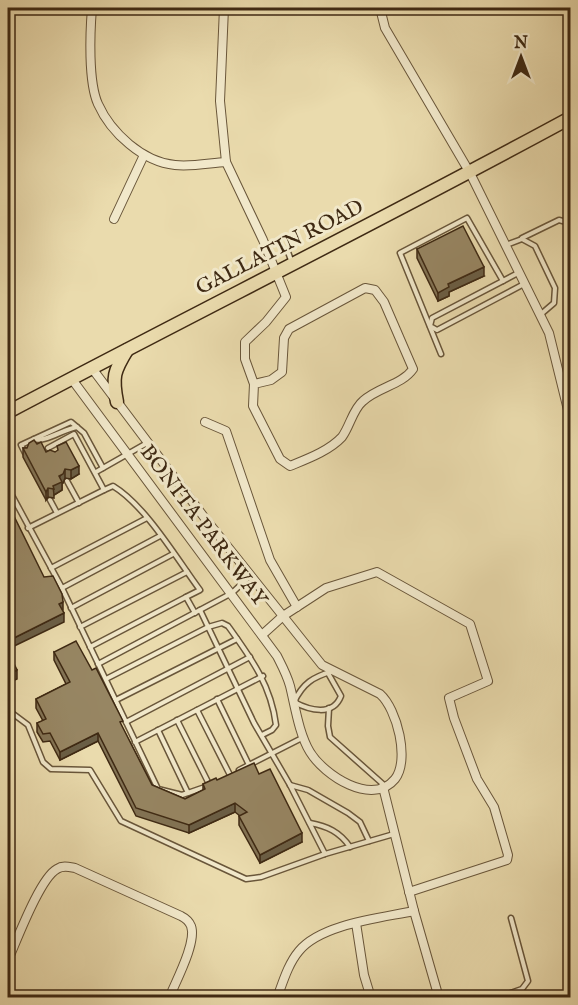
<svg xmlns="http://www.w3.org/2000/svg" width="578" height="1005" viewBox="0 0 578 1005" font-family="'IM FELL English',serif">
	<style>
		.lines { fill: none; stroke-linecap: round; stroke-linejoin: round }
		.lane-casing { stroke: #69563a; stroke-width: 7 }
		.street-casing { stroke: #69563a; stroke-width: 10 }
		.primary-casing { stroke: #3e2913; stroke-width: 15 }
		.lane { stroke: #f1e8ca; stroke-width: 4 }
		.street { stroke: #f1e8ca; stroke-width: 8 }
		.primary { stroke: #eadbad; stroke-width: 12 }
		.wall { fill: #827355; stroke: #3e2913; stroke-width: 1.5 }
		.shaded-wall { fill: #6a5e45; stroke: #3e2913; stroke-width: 1.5 }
		.building { fill: #978663; stroke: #3e2913; stroke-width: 1.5 }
		.labels { text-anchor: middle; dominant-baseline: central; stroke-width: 6; stroke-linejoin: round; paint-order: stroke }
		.street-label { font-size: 21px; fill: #3e2913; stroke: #f1e8ca }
	</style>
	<rect width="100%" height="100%" fill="#eadbad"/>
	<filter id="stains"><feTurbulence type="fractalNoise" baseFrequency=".00333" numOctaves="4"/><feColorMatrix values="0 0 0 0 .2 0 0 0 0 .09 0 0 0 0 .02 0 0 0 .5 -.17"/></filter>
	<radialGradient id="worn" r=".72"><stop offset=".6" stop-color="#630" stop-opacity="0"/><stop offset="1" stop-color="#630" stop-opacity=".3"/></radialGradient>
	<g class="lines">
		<defs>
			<g id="lane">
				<path d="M 522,238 L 559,220 L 570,223"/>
				<path d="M 506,245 L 522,239 L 535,246 L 555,288 L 554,303 L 540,315"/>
				<path d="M 288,252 L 292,263"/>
				<path d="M 518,273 L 432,318 L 430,326 L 437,330 L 524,284"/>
				<path d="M 441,354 L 400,253 L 467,218 L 503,281"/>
				<path d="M 34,439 C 44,443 64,429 77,427"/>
				<path d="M 48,448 L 74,434 L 104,490 L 113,486 C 146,506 177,559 200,590 L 186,597 L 195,613"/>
				<path d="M 25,453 L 21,445 L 71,422 L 84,433 L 103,468"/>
				<path d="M 96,472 L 147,443"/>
				<path d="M 67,481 L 79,503"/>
				<path d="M 8,488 L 62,588 L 158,789 L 182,795 L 208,786"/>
				<path d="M 50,500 L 57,513"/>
				<path d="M 28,528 L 104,490"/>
				<path d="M 51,568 L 147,518"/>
				<path d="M 62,588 L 160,536"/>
				<path d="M 71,608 L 173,554"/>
				<path d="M 200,610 L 254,723 L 290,785 L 325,854"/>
				<path d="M 80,627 L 187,572"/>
				<path d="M 90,647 L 186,597"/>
				<path d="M 98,664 L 232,593 L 250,576"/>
				<path d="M 328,673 L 341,696 C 333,717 309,710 294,702 C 303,683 313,677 333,671"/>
				<path d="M 106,679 L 208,627 L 222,623 L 228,626 C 251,658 271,685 276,725 L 272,730 L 262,735"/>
				<path d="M 217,699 L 249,765"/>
				<path d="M 116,700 L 237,639"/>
				<path d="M 329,708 L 328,726 L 330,737 L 384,785"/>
				<path d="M 8,710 L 28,725 L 43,762 L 51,769 L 90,770 L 121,821 L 246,879 L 261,877 L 325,854 L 394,834"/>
				<path d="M 197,710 L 230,775"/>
				<path d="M 177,720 L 209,784"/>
				<path d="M 126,722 L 250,657"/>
				<path d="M 158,730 L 188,793"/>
				<path d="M 135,742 L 263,676"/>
				<path d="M 239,770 L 304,737"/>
				<path d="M 290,785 L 308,790 L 348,813 L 360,822 L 369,841"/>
				<path d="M 310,823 C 327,826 340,832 350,847"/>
				<path d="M 496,998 L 522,989 L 528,981 L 511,918"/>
			</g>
			<g id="street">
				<path d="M 92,8 C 90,32 88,82 98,104 C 111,133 143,162 175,165 C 191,167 210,163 226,162"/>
				<path d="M 224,8 L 220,101 L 226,162 L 263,240 L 286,297 L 266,322 L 245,342 L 245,359 L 254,384 L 271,380 L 282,372 L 284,338 L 289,329 L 365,288 L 375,290 L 384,302 L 413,369 C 402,385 378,387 363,401 C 353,409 350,426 342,437 C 329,451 307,459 290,466 L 280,459 L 253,406 L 254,384"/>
				<path d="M 380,8 L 385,28 L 470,173 L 549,333 L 570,418"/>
				<path d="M 114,219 L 144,155"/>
				<path d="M 71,378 L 277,656 C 282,666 287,675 290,686 C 295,706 299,734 310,752 C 324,775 372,807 395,779 C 410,760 397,709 380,694 L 322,665 L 204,517 L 91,367"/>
				<path d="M 205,422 L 226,431 L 270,560 L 297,607"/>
				<path d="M 262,635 L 283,616 L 326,588 L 377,572 L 470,624 L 488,681 L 449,698 L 454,718 L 477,779 L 494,807 L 508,855 L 507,860 L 409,892"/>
				<path d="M 383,787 L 414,911 L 439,998"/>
				<path d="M 356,923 L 364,975 L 371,998"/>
				<path d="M 8,960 C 17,940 40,878 57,869 C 63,865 69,867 75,868 L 181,916 C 185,918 189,921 191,926 C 197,942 176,981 169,998"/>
				<path d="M 277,998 C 283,982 288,964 299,951 C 321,924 381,918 414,911"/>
			</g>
			<g id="primary">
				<path d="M 117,402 C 112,377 114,371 127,350"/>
				<path d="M 8,412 C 195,313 384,219 570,118"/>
			</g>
		</defs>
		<!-- lane casing -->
		<use href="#lane" class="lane-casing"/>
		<!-- street casing -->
		<use href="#street" class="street-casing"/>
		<!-- primary casing -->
		<use href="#primary" class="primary-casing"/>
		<!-- lane -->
		<use href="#lane" class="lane"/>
		<!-- street -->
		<use href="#street" class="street"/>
		<!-- primary -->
		<use href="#primary" class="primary"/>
	</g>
	<!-- wall -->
	<g class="wall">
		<path d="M 417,249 L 484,276 L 449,292 L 449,296 L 438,301 L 417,258 Z"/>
		<path d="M 37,444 L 46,452 L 79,474 L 71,479 L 65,478 L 63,483 L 62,483 L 62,490 L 54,495 L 54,498 L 48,497 L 46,500 L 23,457 L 23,448 L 27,448 Z"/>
		<path d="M 54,652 L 92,670 L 123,729 L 152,785 L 185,799 L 203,790 L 203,784 L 217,780 L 259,774 L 302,842 L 260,863 L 239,825 L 239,816 L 240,816 L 235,812 L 189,833 L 136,816 L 98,741 L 60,760 L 50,741 L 43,742 L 37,732 L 37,723 L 43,721 L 36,708 L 36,699 L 66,684 L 54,660 Z"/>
	</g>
	<!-- shaded-wall -->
	<g class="shaded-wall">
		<path d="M 484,267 L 484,276 L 449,292 L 449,296 L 438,301 L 438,293 L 448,284 Z"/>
		<path d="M 79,466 L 79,474 L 71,479 L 71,470 Z"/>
		<path d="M 65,469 L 65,478 L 63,483 L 62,483 L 62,490 L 54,495 L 53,486 Z"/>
		<path d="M 48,488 L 48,497 L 46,500 L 46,492 Z"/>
		<path d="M 63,602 L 63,610 L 59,612 L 59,604 Z"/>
		<path d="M 64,613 L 64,622 L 8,649 L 8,641 Z"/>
		<path d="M 17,670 L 17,679 L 8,683 L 8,675 Z"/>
		<path d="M 98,733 L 98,741 L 60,760 L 60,752 Z"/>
		<path d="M 235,803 L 235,812 L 189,833 L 189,825 Z"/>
		<path d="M 302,833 L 302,842 L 260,863 L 260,855 Z"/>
	</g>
	<!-- building -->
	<g class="building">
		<path d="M 463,226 L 484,267 L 448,284 L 449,287 L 438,293 L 417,249 Z"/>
		<path d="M 34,440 L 37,444 L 41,442 L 46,452 L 50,450 L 55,452 L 58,450 L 57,446 L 66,442 L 79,466 L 71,470 L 65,469 L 63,474 L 59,476 L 62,482 L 53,486 L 54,489 L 48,488 L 46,492 L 23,448 L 27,448 L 29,443 Z"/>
		<path d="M 8,504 L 44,577 L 53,576 L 62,594 L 63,602 L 59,604 L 64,613 L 8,641 Z"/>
		<path d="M 76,641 L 92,670 L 96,668 L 123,721 L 120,722 L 152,785 L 185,799 L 205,789 L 203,784 L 216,778 L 217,780 L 254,763 L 259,774 L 270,769 L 302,833 L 260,855 L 239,816 L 247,812 L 235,803 L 189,825 L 136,808 L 98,733 L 60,752 L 50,733 L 43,734 L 37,723 L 46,719 L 36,699 L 70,682 L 54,652 Z"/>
		<path d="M 8,651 L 17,670 L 8,675 Z"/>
	</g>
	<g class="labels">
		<!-- street labels -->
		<g class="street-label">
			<text transform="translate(280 248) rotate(-27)">GALLATIN ROAD</text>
			<text transform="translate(203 526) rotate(53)">BONITA PARKWAY</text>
		</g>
	</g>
	<!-- margin -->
	<rect width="578" height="1005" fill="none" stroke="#eadbad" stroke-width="30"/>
	<rect x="9" y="9" width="560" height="987" fill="none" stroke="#3e2913" stroke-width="3"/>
	<rect x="15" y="15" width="548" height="975" fill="none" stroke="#3e2913" stroke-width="1.5"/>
	<!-- north arrow -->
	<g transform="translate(521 57)" stroke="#f1e8ca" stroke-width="4.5" paint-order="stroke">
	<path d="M0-4.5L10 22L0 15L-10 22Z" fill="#3e2913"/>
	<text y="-9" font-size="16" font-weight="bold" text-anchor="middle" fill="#3e2913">N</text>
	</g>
	<rect width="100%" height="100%" filter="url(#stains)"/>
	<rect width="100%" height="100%" fill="url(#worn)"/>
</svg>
